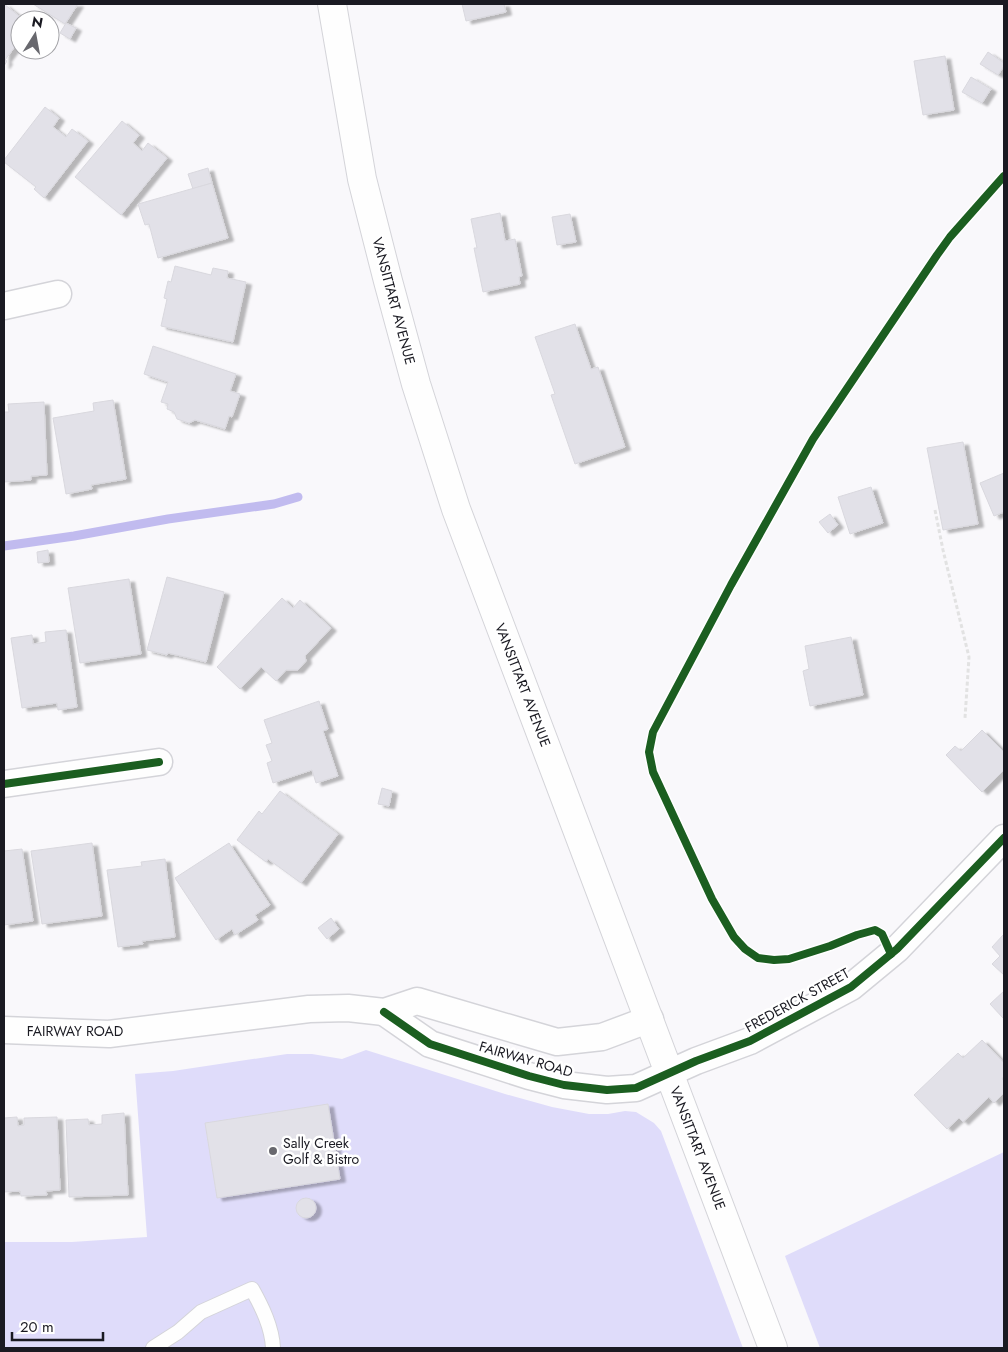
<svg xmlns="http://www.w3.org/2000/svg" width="1008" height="1352" viewBox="0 0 1008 1352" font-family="Jost,sans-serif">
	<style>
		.green { fill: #dfdcfa }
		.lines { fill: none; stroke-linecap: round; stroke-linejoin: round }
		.stream { stroke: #c1bbef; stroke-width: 9 }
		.building { fill: #e2e1e8; stroke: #d9d8de; filter: url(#shadow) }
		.lane-casing { stroke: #d4d4d9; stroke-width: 16 }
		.street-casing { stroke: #d4d4d9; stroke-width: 29 }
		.primary-casing { stroke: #d4d4d9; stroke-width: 30 }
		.path { stroke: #e2e2e2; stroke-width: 3; stroke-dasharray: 4 2.5; stroke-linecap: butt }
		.lane { stroke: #fefefe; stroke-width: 14 }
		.street { stroke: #fefefe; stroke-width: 26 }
		.primary { stroke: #fefefe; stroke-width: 28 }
		.cycleway-casing { stroke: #fff; stroke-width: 11 }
		.cycleway { stroke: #1b5e20; stroke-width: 8 }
		.poi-dot { fill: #68686e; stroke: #fff; stroke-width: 2 }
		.labels { text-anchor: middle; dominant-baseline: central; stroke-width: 5; stroke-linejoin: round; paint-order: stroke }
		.street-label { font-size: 14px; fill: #1a1a22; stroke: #fff }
		.poi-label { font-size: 14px; fill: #1a1a22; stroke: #fff; text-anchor: start }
	</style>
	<defs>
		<filter id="shadow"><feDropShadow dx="5.5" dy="3" stdDeviation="1" flood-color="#0004"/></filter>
	</defs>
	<rect width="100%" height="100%" fill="#f9f8fb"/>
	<!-- green -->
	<g class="green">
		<path d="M 366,1050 L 505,1094 L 552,1107 L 589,1114 L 608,1114 L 625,1111 L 636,1112 L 654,1123 L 661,1131 L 743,1348 L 4,1348 L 4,1242 L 72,1242 L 147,1237 L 135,1074 L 173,1071 L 287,1054 L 312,1054 L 342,1059 Z"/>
		<path d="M 1004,1152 L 1004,1348 L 820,1348 L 785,1256 Z"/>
	</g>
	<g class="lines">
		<!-- stream -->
		<path class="stream" d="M 4,546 L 74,536 L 168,519 L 274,504 L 298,497"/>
	</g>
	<!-- building -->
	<g class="building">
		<path d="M 4,4 L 24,20 L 20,20 L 20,40 L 5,60 L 7,61 L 4,66 Z"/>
		<path d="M 33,4 L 78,4 L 65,24 Z"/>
		<path d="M 462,4 L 504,4 L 506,12 L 466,21 Z"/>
		<path d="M 66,23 L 76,28 L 70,39 L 60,33 Z"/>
		<path d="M 988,52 L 1004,63 L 1004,66 L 998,75 L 980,64 Z"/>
		<path d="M 945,56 L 954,110 L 923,115 L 914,61 Z"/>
		<path d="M 971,77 L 991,89 L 982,103 L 962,92 Z"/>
		<path d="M 45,107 L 59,118 L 53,127 L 66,137 L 72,129 L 88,141 L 44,198 L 34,189 L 36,187 L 4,162 L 4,160 Z"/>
		<path d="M 122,121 L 139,135 L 133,143 L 142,151 L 148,143 L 167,158 L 121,215 L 75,177 Z"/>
		<path d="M 208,168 L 212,183 L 193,189 L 188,174 Z"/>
		<path d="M 212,183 L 228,238 L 158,258 L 149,224 L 145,225 L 138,204 Z"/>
		<path d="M 500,213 L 505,241 L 515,239 L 522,276 L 519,277 L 520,284 L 483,292 L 474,248 L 477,248 L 471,219 Z"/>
		<path d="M 570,214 L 576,242 L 557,245 L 552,217 Z"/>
		<path d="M 175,266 L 211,275 L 213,268 L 228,271 L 227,278 L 246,282 L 233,342 L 161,326 L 167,299 L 164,298 L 168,281 L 171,282 Z"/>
		<path d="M 575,324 L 591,369 L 598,367 L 625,447 L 575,464 L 551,395 L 555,394 L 535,337 Z"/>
		<path d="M 153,346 L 236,374 L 230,391 L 240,394 L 232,417 L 229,416 L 225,429 L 195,420 L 189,423 L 177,419 L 174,412 L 167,409 L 168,404 L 161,402 L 168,382 L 144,374 Z"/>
		<path d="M 113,400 L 126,479 L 91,485 L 92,489 L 66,494 L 53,418 L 94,411 L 93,403 Z"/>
		<path d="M 44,402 L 47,475 L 31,476 L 31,480 L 4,482 L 4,412 L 9,412 L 8,404 Z"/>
		<path d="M 963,442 L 978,524 L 943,530 L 927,448 Z"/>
		<path d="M 1004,473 L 1004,512 L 994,516 L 980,483 Z"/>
		<path d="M 871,487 L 883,523 L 850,534 L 838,497 Z"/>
		<path d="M 830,514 L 838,525 L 828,533 L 819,522 Z"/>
		<path d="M 48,550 L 49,562 L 38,563 L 37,552 Z"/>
		<path d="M 167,577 L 224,592 L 206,662 L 168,653 L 167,655 L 147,650 Z"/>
		<path d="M 129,579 L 141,654 L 80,663 L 68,588 Z"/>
		<path d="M 282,598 L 293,608 L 300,600 L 331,628 L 305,656 L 306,661 L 298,670 L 286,670 L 276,681 L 261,667 L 240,689 L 217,667 Z"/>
		<path d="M 66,630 L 77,707 L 58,710 L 57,703 L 22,708 L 11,638 L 32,635 L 33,644 L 46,642 L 45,632 Z"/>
		<path d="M 851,637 L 863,695 L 810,706 L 803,671 L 809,669 L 805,646 Z"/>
		<path d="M 319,701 L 328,729 L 323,731 L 338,776 L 316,783 L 312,770 L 273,783 L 267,763 L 272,761 L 266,745 L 272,743 L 264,720 Z"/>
		<path d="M 982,730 L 1004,752 L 1004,770 L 982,792 L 946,755 L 955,746 L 961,751 Z"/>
		<path d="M 382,788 L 392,791 L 389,806 L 378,804 Z"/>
		<path d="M 280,791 L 338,834 L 301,883 L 268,859 L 266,862 L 237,840 L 259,811 L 262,814 Z"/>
		<path d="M 92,843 L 102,916 L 42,924 L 31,851 Z"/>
		<path d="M 229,843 L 270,905 L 255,915 L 258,920 L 235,935 L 232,929 L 216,940 L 175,878 Z"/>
		<path d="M 22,849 L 33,921 L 4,925 L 4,851 Z"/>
		<path d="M 165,859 L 175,937 L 142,941 L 143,944 L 118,947 L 107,870 L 142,866 L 141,862 Z"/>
		<path d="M 331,918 L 339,929 L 327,939 L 318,928 Z"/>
		<path d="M 1004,934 L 1004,975 L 992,964 L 1000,956 L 992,947 Z"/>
		<path d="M 1004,991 L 1004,1019 L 990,1004 Z"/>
		<path d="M 982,1040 L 1004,1063 L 1004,1076 L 1002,1079 L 1004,1081 L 1004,1093 L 994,1103 L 989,1097 L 963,1122 L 959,1118 L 947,1129 L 914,1095 L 958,1053 L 963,1058 Z"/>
		<path d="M 328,1104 L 340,1179 L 217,1198 L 205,1123 Z"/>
		<path d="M 124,1113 L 128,1195 L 69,1197 L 66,1120 L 88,1119 L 89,1125 L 102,1124 L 102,1115 Z"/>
		<path d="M 17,1117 L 18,1126 L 24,1125 L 24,1118 L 57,1117 L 60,1190 L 46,1191 L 47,1195 L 21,1196 L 20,1191 L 4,1192 L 4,1118 Z"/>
		<circle cx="306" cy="1208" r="10"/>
	</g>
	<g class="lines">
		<defs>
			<path id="lane" d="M 153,1348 L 178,1332 L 201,1312 L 252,1289 C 262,1307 272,1327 273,1348"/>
			<g id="street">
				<path d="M 4,306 L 58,294"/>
				<path d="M 4,784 L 159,762"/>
				<path d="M 384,1012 L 430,1044 L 529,1076 L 564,1085 L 607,1090 L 636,1088 L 696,1061 L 750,1041 L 851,987 L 897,949 L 1004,838"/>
				<path d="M 4,1030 L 109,1034 L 309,1009 L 348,1008 L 384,1012 L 417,1001 L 557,1042 L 602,1037 L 650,1019"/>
			</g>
			<path id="primary" d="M 332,4 L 362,179 L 388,281 L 416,384 L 456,509 L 773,1348"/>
		</defs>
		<!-- lane casing -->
		<use href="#lane" class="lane-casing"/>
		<!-- street casing -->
		<use href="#street" class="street-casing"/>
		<!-- primary casing -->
		<use href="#primary" class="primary-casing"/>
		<!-- path -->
		<path class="path" d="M 935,510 L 943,550 L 969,657 L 965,718"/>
		<!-- lane -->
		<use href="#lane" class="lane"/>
		<!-- street -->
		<use href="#street" class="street"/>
		<!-- primary -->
		<use href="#primary" class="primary"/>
		<defs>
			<g id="cycleway">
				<path d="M 4,784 L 159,762"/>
				<path d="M 891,954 L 882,934 L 875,930 L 857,935 L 830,946 L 789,959 L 774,960 L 758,958 L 745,949 L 734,937 L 712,899 L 653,772 L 649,752 L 653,732 L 731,585 L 813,439 L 937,255 L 950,237 L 1004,176"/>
				<path d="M 384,1012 L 430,1044 L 529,1076 L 564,1085 L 607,1090 L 636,1088 L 696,1061 L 750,1041 L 851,987 L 897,949 L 1004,838"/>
			</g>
		</defs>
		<!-- cycleway casing -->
		<use href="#cycleway" class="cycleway-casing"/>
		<!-- cycleway -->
		<use href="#cycleway" class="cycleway"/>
	</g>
	<!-- markers -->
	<circle class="poi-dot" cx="273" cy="1151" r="5"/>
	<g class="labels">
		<!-- street labels -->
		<g class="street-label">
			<text transform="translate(394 301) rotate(75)">VANSITTART AVENUE</text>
			<text transform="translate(523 685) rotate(69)">VANSITTART AVENUE</text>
			<text transform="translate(797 1000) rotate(-29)">FREDERICK STREET</text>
			<text x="75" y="1031">FAIRWAY ROAD</text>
			<text transform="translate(526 1059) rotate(16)">FAIRWAY ROAD</text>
			<text transform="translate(698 1148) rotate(69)">VANSITTART AVENUE</text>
		</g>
		<!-- poi labels -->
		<g class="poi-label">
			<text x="283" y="1143">Sally Creek<tspan x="283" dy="16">Golf &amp; Bistro</tspan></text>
		</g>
	</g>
	<!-- border -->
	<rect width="1008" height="1352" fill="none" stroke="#1a1a22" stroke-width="10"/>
	<!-- north arrow -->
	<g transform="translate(35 35) rotate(11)"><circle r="24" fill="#ffffff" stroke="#a3a3a7"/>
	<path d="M0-4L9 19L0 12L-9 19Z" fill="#68686e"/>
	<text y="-8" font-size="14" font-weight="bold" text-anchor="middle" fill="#1a1a22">N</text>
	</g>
	<!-- scale -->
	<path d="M12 1332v8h91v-8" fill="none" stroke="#1a1a22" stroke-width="2.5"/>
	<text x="20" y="1332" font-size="15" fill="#1a1a22" stroke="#ffffff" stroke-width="4" paint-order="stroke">20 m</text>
</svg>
